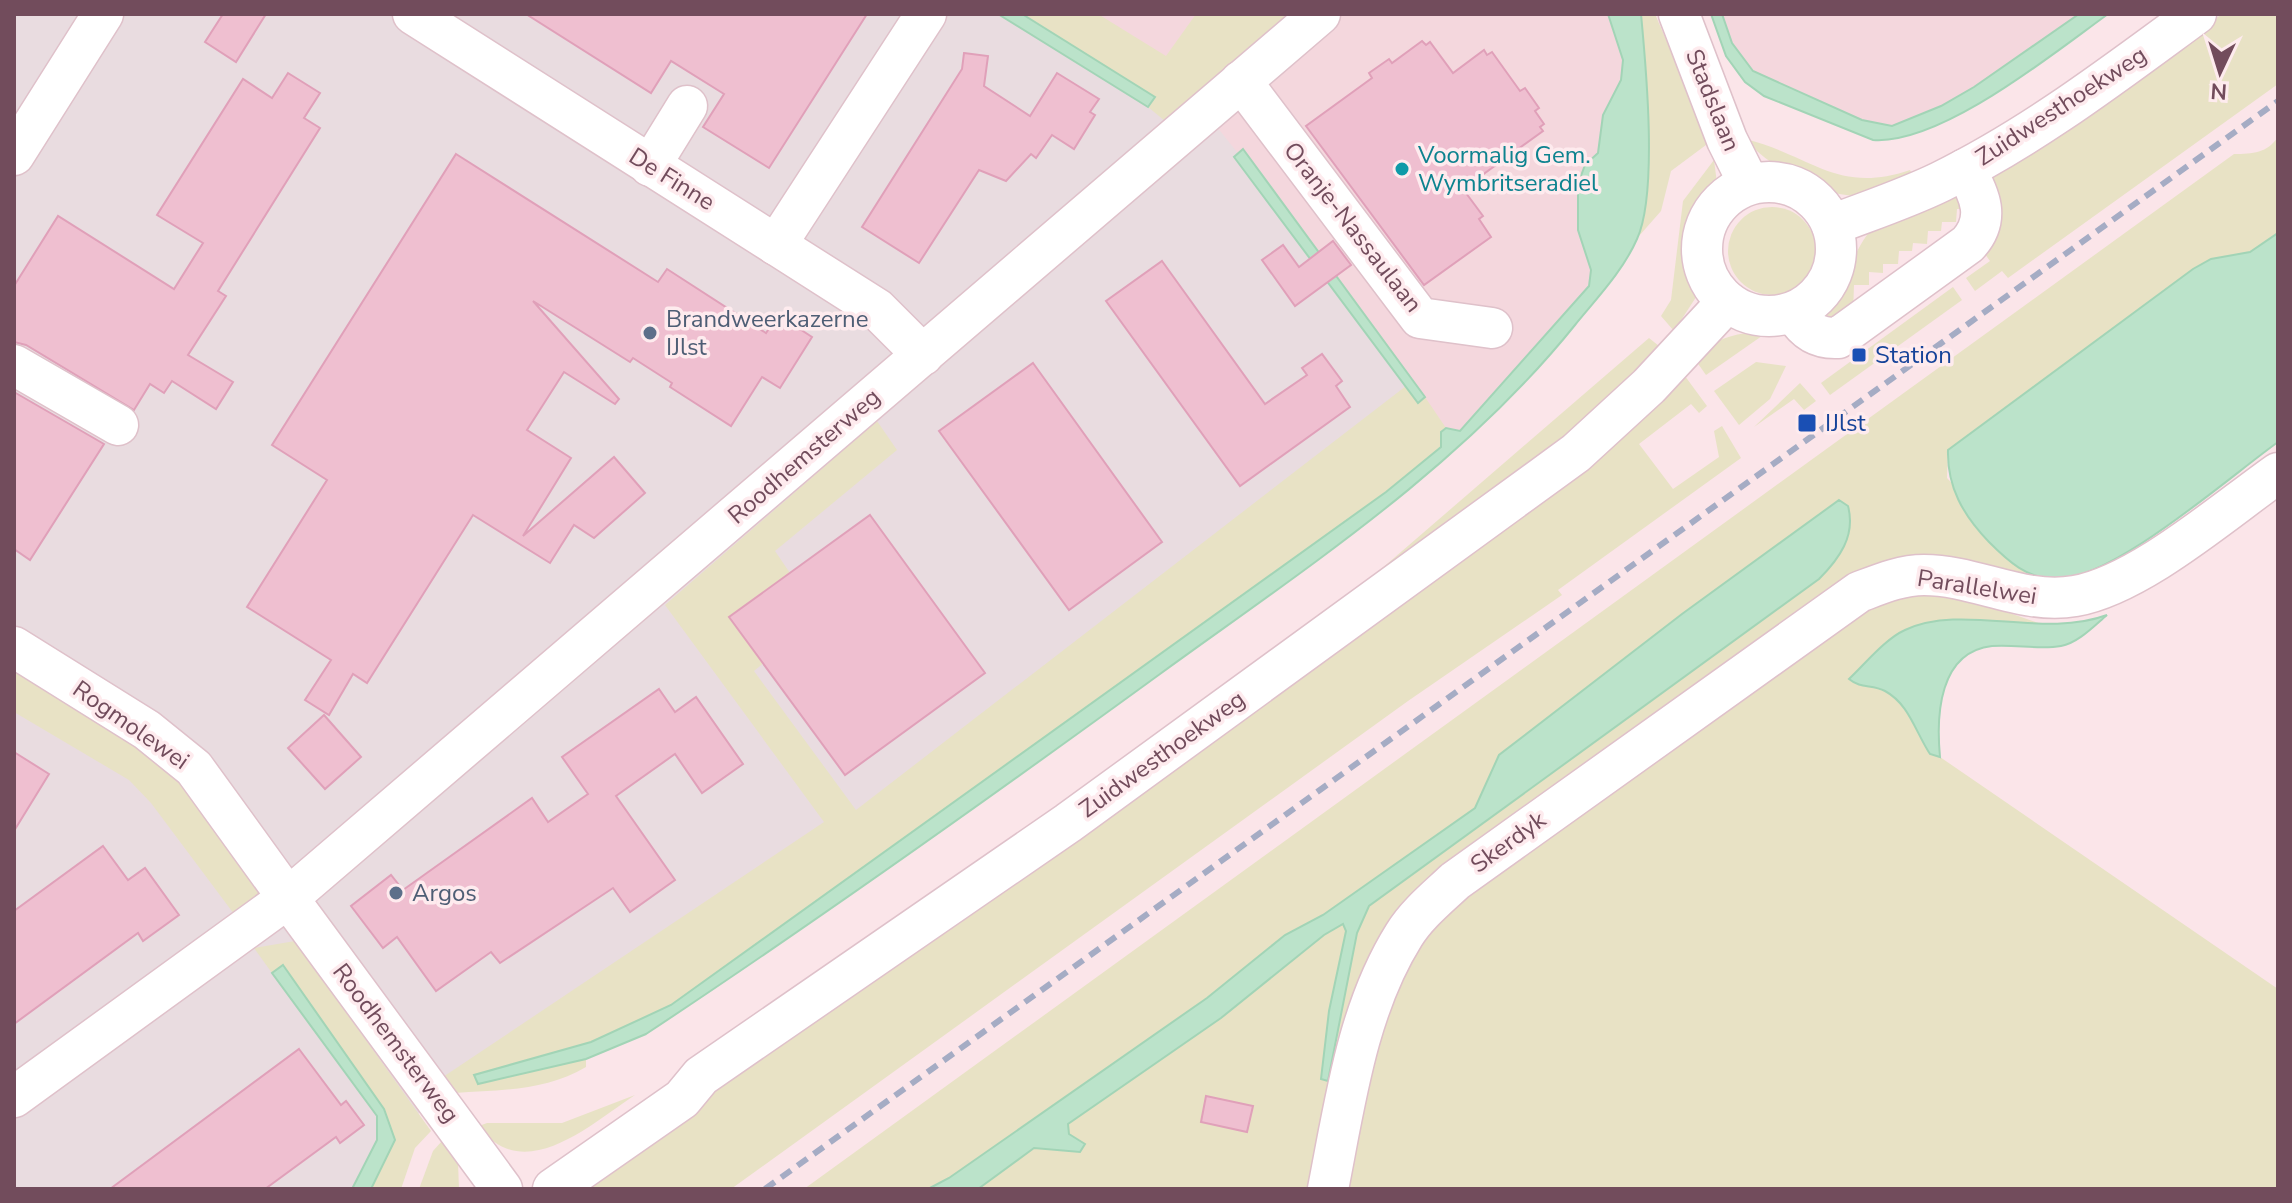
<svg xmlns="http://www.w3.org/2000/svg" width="2292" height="1203" viewBox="0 0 2292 1203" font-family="'Nunito Sans',sans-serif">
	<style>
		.residential { fill: #f4d7dd }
		.industrial { fill: #e9dce0 }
		.green { fill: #e8e2c5 }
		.water { fill: #bbe3ca; stroke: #a2d4b6; stroke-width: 2 }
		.building { fill: #efbfd0; stroke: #e0a0b9; stroke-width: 2 }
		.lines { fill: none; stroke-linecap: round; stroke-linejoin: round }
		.minor-casing { stroke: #dfc1ca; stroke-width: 43 }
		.minor { stroke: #fff; stroke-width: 40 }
		.rail { stroke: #a5acc4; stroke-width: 6; stroke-dasharray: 12 8; stroke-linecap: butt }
		.culture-dot { fill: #0f9aa8; stroke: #feebee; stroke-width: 3 }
		.service-dot { fill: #5c6f8a; stroke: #feebee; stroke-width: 3 }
		.transit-dot { fill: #1a4fb4; stroke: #feebee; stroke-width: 3 }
		.labels { text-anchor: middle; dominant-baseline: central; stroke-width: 7; stroke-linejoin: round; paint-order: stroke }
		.street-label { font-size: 24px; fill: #724c5c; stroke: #feebee }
		.culture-label { font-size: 24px; fill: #0d838f; stroke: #feebee; text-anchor: start }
		.service-label { font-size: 24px; fill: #4e5e75; stroke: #feebee; text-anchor: start }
		.transit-label { font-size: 24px; fill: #164399; stroke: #feebee; text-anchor: start }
	</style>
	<rect width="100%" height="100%" fill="#fbe5e9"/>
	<!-- residential -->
	<g class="residential">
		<path d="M 1011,14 L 1627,14 L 1633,67 L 1602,273 L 1453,445 L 1146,98 Z"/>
		<path d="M 1717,14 L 2093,14 L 2005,77 L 1894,132 L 1768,90 L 1735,60 Z"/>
	</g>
	<!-- industrial -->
	<path class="industrial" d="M 14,14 L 1011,14 L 1146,97 L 1172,71 L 1241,157 L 1453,445 L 458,1084 L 386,1138 L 362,1189 L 14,1189 Z"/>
	<!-- green -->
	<g class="green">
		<path d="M 1022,14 L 1098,14 L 1166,56 L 1196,14 L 1295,14 L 1171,126 L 1148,107 L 1154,97 Z"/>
		<path d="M 1641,14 L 1655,14 L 1710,142 L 1671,171 L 1661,211 L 1639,236 C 1656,184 1647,70 1641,14 Z"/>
		<path d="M 2222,14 L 2278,14 L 2278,84 L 2008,278 L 2002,271 L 1975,291 L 1966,278 L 1990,261 L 1982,250 L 1982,175 L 2086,110 Z"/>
		<path d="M 2278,137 L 2278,233 L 2250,252 L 2211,259 L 2193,269 L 1948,450 L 1947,478 L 2042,578 L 1927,563 L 1430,888 L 1317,1189 L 978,1189 L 1034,1148 L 1080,1140 L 1069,1134 L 1067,1124 L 1221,1018 L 1324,935 L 1343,924 L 1346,931 L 1329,1011 L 1321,1078 L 1328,1081 L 1357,933 L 1369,906 L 1486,820 L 1848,506 L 1839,500 L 1682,614 L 1500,754 L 1475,808 L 1323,915 L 1285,935 L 1207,998 L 949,1178 L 928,1189 L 804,1189 L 2234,154 C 2253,154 2267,153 2278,137 Z"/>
		<path d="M 1745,139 C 1811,155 1837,195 1910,170 L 1915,180 C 1899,185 1878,196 1861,196 C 1823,197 1769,167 1745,139 Z"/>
		<path d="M 1714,160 L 1717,183 C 1689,217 1681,251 1700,291 L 1674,331 L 1661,316 L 1671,300 L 1683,201 Z"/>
		<path d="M 1962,185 L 1973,209 L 1957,209 L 1956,222 L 1942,222 L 1941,231 L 1928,231 L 1927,244 L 1913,243 L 1912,251 L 1899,251 L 1898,264 L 1883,264 L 1883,273 L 1869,272 L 1869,285 L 1854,285 L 1853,313 L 1840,323 L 1818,316 C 1844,295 1848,261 1867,235 C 1887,210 1933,198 1962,185 Z"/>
		<circle cx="1772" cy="251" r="44"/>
		<path d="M 1953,287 L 1962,300 L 1830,395 L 1821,383 Z"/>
		<path d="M 1769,331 L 1706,375 L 1694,358 C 1718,336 1737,333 1769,331 Z"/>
		<path d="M 1649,338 L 1664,350 L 1631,388 L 1365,583 Z"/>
		<path d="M 1756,362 L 1786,366 L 1770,399 L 1739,425 L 1714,391 Z"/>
		<path d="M 1682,372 L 1707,406 L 1699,413 L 1691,404 L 1639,444 L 1673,489 L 1719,457 L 1714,431 L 1722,426 L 1741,458 L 1558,590 L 1562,595 L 1408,701 L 731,1189 L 571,1189 Z"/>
		<path d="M 1800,383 L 1816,401 L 1804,410 L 1794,399 L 1754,427 Z"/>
		<path d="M 1406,386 L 1418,403 L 1425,397 L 1446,428 L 1441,432 L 1441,447 L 1386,492 L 671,1005 L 591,1042 L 474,1075 L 478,1084 L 586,1059 L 586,1067 C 546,1091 500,1090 455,1093 L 443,1077 L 824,822 L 665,605 L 877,421 L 897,450 L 775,551 L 820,617 L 754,671 L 856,810 Z"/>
		<path d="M 1915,591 L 1955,594 L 2044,625 L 1935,622 L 1903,630 L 1849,679 C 1861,690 1873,684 1885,691 C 1909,705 1915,731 1930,754 L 1940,757 L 2278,989 L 2278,1189 L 1345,1189 L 1383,1007 L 1426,925 L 1861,609 Z"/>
		<path d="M 14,669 L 153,755 L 176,776 L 260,893 L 251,907 L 237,918 L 151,803 L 129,780 L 14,712 Z"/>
		<path d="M 295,941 L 431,1131 L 415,1148 L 401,1189 L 371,1189 L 395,1140 L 284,965 L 272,973 L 254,948 Z"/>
		<path d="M 635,1095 C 591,1124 523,1187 479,1126 L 487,1123 L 562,1123 Z"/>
		<path d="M 442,1141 L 458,1162 L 459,1189 L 419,1189 L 433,1151 Z"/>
	</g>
	<!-- water -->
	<g class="water">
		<path d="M 998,14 L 1022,14 L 1155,97 L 1148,107 Z"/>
		<path d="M 1608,14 L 1641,14 C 1646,67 1658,193 1637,239 C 1623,271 1597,298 1575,325 C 1461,467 1306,568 1160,674 C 991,797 820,919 646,1034 L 586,1059 L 478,1084 L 474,1075 L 591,1042 L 671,1005 L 1386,492 L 1441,447 L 1441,432 L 1446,428 L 1460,431 L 1589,286 L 1591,270 L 1578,230 L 1578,184 L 1585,165 L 1598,153 L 1603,115 L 1621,80 L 1623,60 Z"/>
		<path d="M 1711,14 L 1722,14 L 1732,43 L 1753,71 L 1862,120 L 1892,126 L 1941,106 L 1974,87 L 2079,14 L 2108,14 C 2054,53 1941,145 1873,140 L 1764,96 L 1745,82 L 1726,56 Z"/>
		<path d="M 1243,149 L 1425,397 L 1418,403 L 1234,157 Z"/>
		<path d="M 2278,233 L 2278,442 C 2229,477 2113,580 2056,579 C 2027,579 2008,561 1989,542 C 1963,515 1947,487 1948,450 L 2193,269 L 2211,259 L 2250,252 Z"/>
		<path d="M 1839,500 L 1848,506 C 1856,536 1839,559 1819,579 L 1369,906 L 1357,933 L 1328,1081 L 1321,1079 L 1329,1011 L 1346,931 L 1343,924 L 1324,935 L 1221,1018 L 1068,1124 L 1069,1134 L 1085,1144 L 1080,1152 L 1034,1148 L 978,1189 L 928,1189 L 949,1178 L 1207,998 L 1285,935 L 1323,915 L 1475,808 L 1499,755 L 1682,614 Z"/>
		<path d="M 2107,615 C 2094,626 2078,643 2061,646 C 2039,650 2015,644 1992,646 C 1939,652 1936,715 1940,757 L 1930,754 C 1915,731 1909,704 1885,691 C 1872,684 1861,689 1849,679 C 1865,664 1885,639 1905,630 C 1963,603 2042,639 2107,615 Z"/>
		<path d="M 283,965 L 384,1109 L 395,1140 L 371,1189 L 352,1189 L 377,1140 L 377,1116 L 272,973 Z"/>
	</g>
	<!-- building -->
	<g class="building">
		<path d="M 223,14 L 266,14 L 236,62 L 205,42 Z"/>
		<path d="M 526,14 L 867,14 L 769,168 L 703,127 L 724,94 L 671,61 L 651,93 Z"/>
		<path d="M 1422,41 L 1426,45 L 1430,42 L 1453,73 L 1484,50 L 1487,55 L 1492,52 L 1520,91 L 1525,88 L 1539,108 L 1535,111 L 1544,124 L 1540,127 L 1543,131 L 1463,189 L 1483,216 L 1479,219 L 1491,237 L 1424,285 L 1306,126 L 1372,78 L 1369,73 L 1389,59 L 1392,63 Z"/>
		<path d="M 964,53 L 988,56 L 984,86 L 1030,116 L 1057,73 L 1099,99 L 1090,112 L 1095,115 L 1074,149 L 1052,135 L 1036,158 L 1031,154 L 1006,181 L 979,170 L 919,263 L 862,227 L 962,69 Z"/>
		<path d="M 288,73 L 320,93 L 304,118 L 320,128 L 218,291 L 226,296 L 188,355 L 233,382 L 216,409 L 172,381 L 164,393 L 150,384 L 134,410 L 26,345 L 14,342 L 14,286 L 58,216 L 174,289 L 203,243 L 157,215 L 243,79 L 272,98 Z"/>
		<path d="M 456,154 L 658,282 L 667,269 L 766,333 L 778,315 L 812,337 L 780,388 L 762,377 L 731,426 L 670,387 L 672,383 L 633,358 L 630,362 L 533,301 L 619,399 L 615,404 L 564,372 L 527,430 L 571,458 L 523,536 L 614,457 L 645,493 L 594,538 L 574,525 L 550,563 L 473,515 L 367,683 L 353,674 L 329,715 L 305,700 L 331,660 L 247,607 L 327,480 L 272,445 Z"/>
		<path d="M 1333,241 L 1351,265 L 1295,306 L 1262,260 L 1283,245 L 1299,267 Z"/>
		<path d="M 1162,261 L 1265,404 L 1307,375 L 1302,368 L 1322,354 L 1342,381 L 1336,386 L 1350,407 L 1240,486 L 1106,301 Z"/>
		<path d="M 1033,363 L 1162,542 L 1069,610 L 939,431 Z"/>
		<path d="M 14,392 L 104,444 L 30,560 L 14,549 Z"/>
		<path d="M 870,515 L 985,673 L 845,775 L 729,617 Z"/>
		<path d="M 659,689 L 675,712 L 696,697 L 743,764 L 702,793 L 675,754 L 616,796 L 675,880 L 630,912 L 613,888 L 500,963 L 491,952 L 436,991 L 397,937 L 383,948 L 351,906 L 391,875 L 403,890 L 532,798 L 548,822 L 588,794 L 562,757 Z"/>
		<path d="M 324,715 L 361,757 L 325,789 L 288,748 Z"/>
		<path d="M 14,752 L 49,774 L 14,831 Z"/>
		<path d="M 103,846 L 128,880 L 145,868 L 179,915 L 143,941 L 138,933 L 14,1024 L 14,911 Z"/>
		<path d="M 299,1049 L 341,1105 L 346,1101 L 364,1125 L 340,1143 L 336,1137 L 265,1189 L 110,1189 Z"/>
		<path d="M 1206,1096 L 1253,1106 L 1247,1132 L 1201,1122 Z"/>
	</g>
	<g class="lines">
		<defs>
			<g id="minor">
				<path d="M 413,14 L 877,309 L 923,355"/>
				<path d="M 1679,14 L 1727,140 L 1749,184"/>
				<path d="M 1241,81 L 1420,318 L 1492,328"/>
				<path d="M 14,155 L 103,14"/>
				<path d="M 650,166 L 687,106"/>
				<circle cx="1769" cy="249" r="67"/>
				<path d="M 1832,225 C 1868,211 1905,199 1940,182 C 2032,137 2114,74 2196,14"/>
				<path d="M 776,245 L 926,14"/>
				<path d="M 1794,312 C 1804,330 1817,339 1838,338 L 1968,244 C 1991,219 1980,195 1965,169"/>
				<path d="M 14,365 L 118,425"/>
				<path d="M 14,647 L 147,730 L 194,768 L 288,898 L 1320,14"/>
				<path d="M 14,1097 L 288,898 L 502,1189"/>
				<path d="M 553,1189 L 682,1099 L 701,1076 L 1068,823 L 1576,453 L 1649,386 L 1727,302"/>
				<path d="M 1328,1189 C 1345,1103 1357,1010 1404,935 C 1417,914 1437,898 1455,881 L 1859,592 C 1880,584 1901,575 1924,575 C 1976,575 2022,605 2075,596 C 2139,585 2224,511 2278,473"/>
			</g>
		</defs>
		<!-- minor casing -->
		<use href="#minor" class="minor-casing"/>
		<!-- minor -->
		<use href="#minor" class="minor"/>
		<!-- rail -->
		<path class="rail" d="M 765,1189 L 2278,101"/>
	</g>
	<!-- markers -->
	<circle class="culture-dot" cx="1402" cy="169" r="8"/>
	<g class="service-dot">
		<circle cx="650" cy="333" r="8"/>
		<circle cx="396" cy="893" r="8"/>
	</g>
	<g class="transit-dot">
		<rect x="1851" y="347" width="16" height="16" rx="4"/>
		<rect x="1797" y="413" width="20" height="20" rx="4"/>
	</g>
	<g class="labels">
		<!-- street labels -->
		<g class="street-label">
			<text transform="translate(1713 100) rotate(68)">Stadslaan</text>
			<text transform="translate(2061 106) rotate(-33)">Zuidwesthoekweg</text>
			<text transform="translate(672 179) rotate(32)">De Finne</text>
			<text transform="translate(1353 227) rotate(52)">Oranje-Nassaulaan</text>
			<text transform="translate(804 456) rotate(-41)">Roodhemsterweg</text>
			<text transform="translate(1977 587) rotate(9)">Parallelwei</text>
			<text transform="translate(131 725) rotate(35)">Rogmolewei</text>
			<text transform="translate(1162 754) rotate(-36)">Zuidwesthoekweg</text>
			<text transform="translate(1508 842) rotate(-36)">Skerdyk</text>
			<text transform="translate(396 1043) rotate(53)">Roodhemsterweg</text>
		</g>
		<!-- culture labels -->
		<g class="culture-label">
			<text x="1418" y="155">Voormalig Gem.<tspan x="1418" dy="28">Wymbritseradiel</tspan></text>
		</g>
		<!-- service labels -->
		<g class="service-label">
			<text x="666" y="319">Brandweerkazerne<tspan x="666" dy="28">IJlst</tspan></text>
			<text x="412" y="893">Argos</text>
		</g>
		<!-- transit labels -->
		<g class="transit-label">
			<text x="1875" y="355">Station</text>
			<text x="1825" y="423">IJlst</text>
		</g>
	</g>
	<!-- border -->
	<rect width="2292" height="1203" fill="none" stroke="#724c5c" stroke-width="32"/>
	<!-- north arrow -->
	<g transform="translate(2220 72) rotate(184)" stroke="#feebee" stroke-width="6" paint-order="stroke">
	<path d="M0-6L14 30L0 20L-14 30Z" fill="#724c5c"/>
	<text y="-12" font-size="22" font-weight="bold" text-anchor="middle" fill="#724c5c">N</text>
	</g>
</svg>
